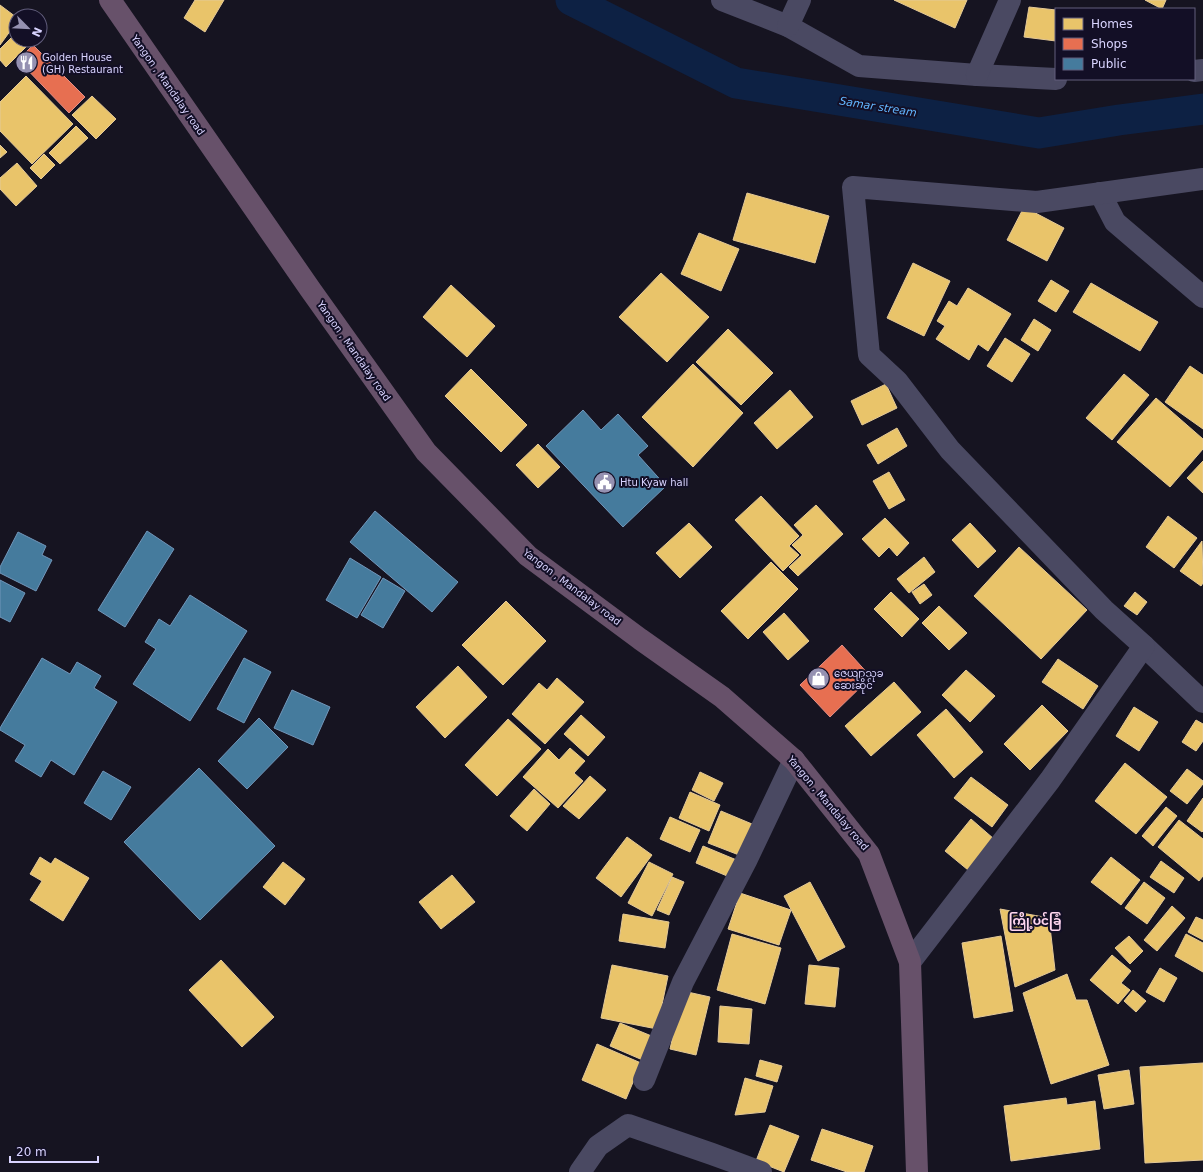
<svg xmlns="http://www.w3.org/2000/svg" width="1203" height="1172" viewBox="0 0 1203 1172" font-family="'DejaVu Sans','Noto Sans Myanmar',sans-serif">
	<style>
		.homes { fill: #e9c46a; stroke: #e4c997 }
		.shops { fill: #e76f51; stroke: #e38d85 }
		.public { fill: #457b9d; stroke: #7196ba }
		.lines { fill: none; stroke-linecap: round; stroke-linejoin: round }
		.canal { stroke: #0d2144; stroke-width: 31 }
		.minor { stroke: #4a4962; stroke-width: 22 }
		.highway { stroke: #67516a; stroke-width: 22 }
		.labels { text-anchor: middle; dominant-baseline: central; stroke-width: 4; stroke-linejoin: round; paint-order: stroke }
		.poi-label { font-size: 10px; fill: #d9d4ff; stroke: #130f26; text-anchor: start }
		.street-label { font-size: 10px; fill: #d9d4ff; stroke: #130f26 }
		.water-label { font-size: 11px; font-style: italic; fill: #62b6ff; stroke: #130f26 }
		.quarter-label { font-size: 12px; font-weight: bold; fill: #ffd6f0; stroke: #130f26 }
	</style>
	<rect width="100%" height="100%" fill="#161421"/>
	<!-- homes -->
	<g class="homes">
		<path d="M 195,0 L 224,0 L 205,32 L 184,18 Z"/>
		<path d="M 894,0 L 967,0 L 955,28 Z"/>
		<path d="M 1145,0 L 1166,0 L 1162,9 Z"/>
		<path d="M 0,5 L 16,17 L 16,23 L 0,45 Z"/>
		<path d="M 1029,7 L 1056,10 L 1056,41 L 1024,37 Z"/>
		<path d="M 16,33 L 16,40 L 30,40 L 31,42 L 6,67 L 0,60 L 0,49 Z"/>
		<path d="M 26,76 L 73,124 L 32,164 L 0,131 L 0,102 Z"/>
		<path d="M 92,96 L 116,119 L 96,139 L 72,115 Z"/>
		<path d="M 76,126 L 88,138 L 60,164 L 49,153 Z"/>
		<path d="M 0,145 L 7,152 L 0,158 Z"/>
		<path d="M 44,154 L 55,165 L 41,179 L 30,168 Z"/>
		<path d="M 17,163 L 37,186 L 16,206 L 0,189 L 0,178 Z"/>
		<path d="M 747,193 L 829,216 L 815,263 L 733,240 Z"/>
		<path d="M 1024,207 L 1064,228 L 1047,261 L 1007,240 Z"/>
		<path d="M 699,233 L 739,249 L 721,291 L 681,274 Z"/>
		<path d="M 913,263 L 950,281 L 924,336 L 887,318 Z"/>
		<path d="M 661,273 L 709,317 L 667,362 L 619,317 Z"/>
		<path d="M 1051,280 L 1069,291 L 1056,312 L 1038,301 Z"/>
		<path d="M 1091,283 L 1158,322 L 1140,351 L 1073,312 Z"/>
		<path d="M 451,285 L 495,326 L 467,357 L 423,317 Z"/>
		<path d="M 968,288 L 1011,314 L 988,351 L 978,344 L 969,360 L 936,339 L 945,326 L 937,321 L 949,301 L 957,306 Z"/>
		<path d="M 1034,319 L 1051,330 L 1038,351 L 1021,340 Z"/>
		<path d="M 728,329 L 773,373 L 741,405 L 696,362 Z"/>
		<path d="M 1005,338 L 1030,354 L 1012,382 L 987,366 Z"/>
		<path d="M 693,364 L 743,413 L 693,467 L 642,417 Z"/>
		<path d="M 1190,366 L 1203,375 L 1203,429 L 1165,402 Z"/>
		<path d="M 471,369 L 527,425 L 501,452 L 445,396 Z"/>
		<path d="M 1124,374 L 1149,395 L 1112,440 L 1086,418 Z"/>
		<path d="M 886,384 L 897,408 L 862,425 L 851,401 Z"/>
		<path d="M 790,390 L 813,417 L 777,449 L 754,423 Z"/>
		<path d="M 1156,398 L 1203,439 L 1203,449 L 1170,487 L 1117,442 Z"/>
		<path d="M 897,428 L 907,446 L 878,464 L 867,445 Z"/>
		<path d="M 538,444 L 560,467 L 538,488 L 516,465 Z"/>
		<path d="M 1203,461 L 1203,493 L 1187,478 Z"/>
		<path d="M 889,472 L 905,500 L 889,509 L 873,481 Z"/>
		<path d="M 761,496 L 799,536 L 789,546 L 799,555 L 783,571 L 735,520 Z"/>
		<path d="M 816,505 L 843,534 L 798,576 L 789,567 L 802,555 L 792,545 L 803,535 L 794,525 Z"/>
		<path d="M 1168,516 L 1197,538 L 1174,568 L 1146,547 Z"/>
		<path d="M 885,518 L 909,543 L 897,556 L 889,547 L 879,557 L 862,539 Z"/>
		<path d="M 689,523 L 712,547 L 680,578 L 656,553 Z"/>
		<path d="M 970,523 L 996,551 L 978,568 L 952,540 Z"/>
		<path d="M 1202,541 L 1203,583 L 1201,586 L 1180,571 Z"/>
		<path d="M 1019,547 L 1087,610 L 1041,659 L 974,596 Z"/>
		<path d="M 924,557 L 935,572 L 909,593 L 897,579 Z"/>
		<path d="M 771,562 L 798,589 L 748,639 L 721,611 Z"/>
		<path d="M 924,584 L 932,595 L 920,604 L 912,592 Z"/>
		<path d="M 891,592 L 919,619 L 902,637 L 874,609 Z"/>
		<path d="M 1135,592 L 1147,602 L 1137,615 L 1124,606 Z"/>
		<path d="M 506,601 L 546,641 L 503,685 L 462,645 Z"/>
		<path d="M 939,606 L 967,633 L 949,650 L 922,623 Z"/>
		<path d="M 784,613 L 809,641 L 788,660 L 763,632 Z"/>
		<path d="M 1058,659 L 1098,686 L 1083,709 L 1042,682 Z"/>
		<path d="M 458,666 L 487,697 L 445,738 L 416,707 Z"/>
		<path d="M 966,670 L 995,696 L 970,722 L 942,695 Z"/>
		<path d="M 557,678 L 584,702 L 545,744 L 512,714 L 539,683 L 547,690 Z"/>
		<path d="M 894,682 L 921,712 L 871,756 L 845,726 Z"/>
		<path d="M 1042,705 L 1068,731 L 1030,770 L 1004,744 Z"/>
		<path d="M 1134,707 L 1158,722 L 1139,751 L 1116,736 Z"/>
		<path d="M 946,709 L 983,752 L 954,778 L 917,735 Z"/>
		<path d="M 581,715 L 605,737 L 588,756 L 564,734 Z"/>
		<path d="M 508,719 L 541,749 L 497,796 L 465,765 Z"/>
		<path d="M 1196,720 L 1203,724 L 1203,741 L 1196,751 L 1182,742 Z"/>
		<path d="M 570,748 L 585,761 L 574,773 L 583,781 L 558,808 L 523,777 L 548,749 L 559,760 Z"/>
		<path d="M 1125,763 L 1167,797 L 1136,834 L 1095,801 Z"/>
		<path d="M 1187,769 L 1203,781 L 1203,784 L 1187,804 L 1170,791 Z"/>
		<path d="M 700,772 L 723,783 L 714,801 L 692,790 Z"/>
		<path d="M 590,776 L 606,790 L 579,819 L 563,806 Z"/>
		<path d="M 971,777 L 1008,805 L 992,827 L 954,798 Z"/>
		<path d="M 534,789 L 550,804 L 527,831 L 510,816 Z"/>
		<path d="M 690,792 L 720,805 L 709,831 L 679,818 Z"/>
		<path d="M 1203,798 L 1203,831 L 1202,832 L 1187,821 Z"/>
		<path d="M 1166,807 L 1177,816 L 1153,846 L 1142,836 Z"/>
		<path d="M 721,811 L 752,824 L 739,855 L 708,843 Z"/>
		<path d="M 670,817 L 700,830 L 690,852 L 660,839 Z"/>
		<path d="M 971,819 L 994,839 L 968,870 L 945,851 Z"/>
		<path d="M 1179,820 L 1203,839 L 1203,876 L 1199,881 L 1158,847 Z"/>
		<path d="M 627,837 L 652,855 L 621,897 L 596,878 Z"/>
		<path d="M 703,846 L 739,861 L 732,878 L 696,863 Z"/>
		<path d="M 40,857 L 51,864 L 55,858 L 89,878 L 63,921 L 30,900 L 42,881 L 30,874 Z"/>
		<path d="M 1111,857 L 1140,880 L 1121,905 L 1091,882 Z"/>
		<path d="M 1161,861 L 1184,878 L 1174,893 L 1150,877 Z"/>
		<path d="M 283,862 L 305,879 L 285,905 L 263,887 Z"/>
		<path d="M 649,862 L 673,874 L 652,916 L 628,903 Z"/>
		<path d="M 452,875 L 475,902 L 441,929 L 419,902 Z"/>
		<path d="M 672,877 L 684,882 L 669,915 L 657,910 Z"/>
		<path d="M 810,882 L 845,947 L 818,961 L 784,896 Z"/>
		<path d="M 1144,882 L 1165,898 L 1147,924 L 1125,908 Z"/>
		<path d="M 740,893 L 791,910 L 779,945 L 728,929 Z"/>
		<path d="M 1172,906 L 1185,918 L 1157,951 L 1144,940 Z"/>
		<path d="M 1000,909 L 1049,918 L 1055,970 L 1015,987 Z"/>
		<path d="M 623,914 L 669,922 L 665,948 L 619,941 Z"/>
		<path d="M 1196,917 L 1203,920 L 1203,940 L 1188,932 Z"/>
		<path d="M 732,934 L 781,948 L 765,1004 L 717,990 Z"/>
		<path d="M 1186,934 L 1203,943 L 1203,972 L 1175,956 Z"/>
		<path d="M 1001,936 L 1013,1011 L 974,1018 L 962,943 Z"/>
		<path d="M 1129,936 L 1143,951 L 1130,964 L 1115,948 Z"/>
		<path d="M 1112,955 L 1131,971 L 1121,983 L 1130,990 L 1118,1004 L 1090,980 Z"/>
		<path d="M 221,960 L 274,1017 L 242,1047 L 189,990 Z"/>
		<path d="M 612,965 L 668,976 L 657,1029 L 601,1018 Z"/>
		<path d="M 809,965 L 839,968 L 835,1007 L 805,1004 Z"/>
		<path d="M 1160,968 L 1177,978 L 1164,1002 L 1146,992 Z"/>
		<path d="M 1067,974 L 1076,1000 L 1087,1000 L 1109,1065 L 1051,1084 L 1023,993 Z"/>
		<path d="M 1133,990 L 1146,1001 L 1136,1012 L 1124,1001 Z"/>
		<path d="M 683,991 L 710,997 L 696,1055 L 670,1049 Z"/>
		<path d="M 720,1006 L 752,1009 L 749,1044 L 718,1042 Z"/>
		<path d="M 620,1023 L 654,1037 L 645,1061 L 610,1046 Z"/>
		<path d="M 597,1044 L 641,1063 L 626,1099 L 582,1080 Z"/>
		<path d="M 760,1060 L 782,1066 L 777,1082 L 756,1076 Z"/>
		<path d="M 1203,1063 L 1203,1160 L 1145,1163 L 1140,1067 Z"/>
		<path d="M 1129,1070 L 1134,1104 L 1104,1109 L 1098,1075 Z"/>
		<path d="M 745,1078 L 773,1086 L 765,1112 L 735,1115 Z"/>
		<path d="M 1066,1098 L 1067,1105 L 1095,1101 L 1100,1149 L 1011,1161 L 1004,1106 Z"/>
		<path d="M 770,1125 L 799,1136 L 784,1172 L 756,1161 Z"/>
		<path d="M 822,1129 L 873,1146 L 864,1172 L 847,1172 L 811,1160 Z"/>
	</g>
	<!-- shops -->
	<g class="shops">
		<path d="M 33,45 L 85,97 L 69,113 L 18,60 Z"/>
		<path d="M 842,645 L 871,677 L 830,717 L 800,685 Z"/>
	</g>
	<!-- public -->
	<g class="public">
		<path d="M 583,410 L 601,430 L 618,414 L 648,446 L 638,455 L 666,486 L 623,527 L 546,446 Z"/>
		<path d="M 375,511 L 458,582 L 432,612 L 350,542 Z"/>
		<path d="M 147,531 L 174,549 L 125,627 L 98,610 Z"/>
		<path d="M 18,532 L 46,546 L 42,555 L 52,560 L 36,591 L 0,573 L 0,567 Z"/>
		<path d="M 350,558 L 381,577 L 357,618 L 326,600 Z"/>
		<path d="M 383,578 L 405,591 L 383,628 L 361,615 Z"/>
		<path d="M 0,580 L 25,593 L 10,622 L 0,617 Z"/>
		<path d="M 190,595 L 247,631 L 190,721 L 133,684 L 156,649 L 145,642 L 159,619 L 170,626 Z"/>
		<path d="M 42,658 L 70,674 L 77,662 L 101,676 L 94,688 L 117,702 L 74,775 L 51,760 L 41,777 L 15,761 L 25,745 L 0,730 L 0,728 Z"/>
		<path d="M 244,658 L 271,672 L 244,723 L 217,709 Z"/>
		<path d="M 292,690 L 330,707 L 313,745 L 274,728 Z"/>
		<path d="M 259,718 L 288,747 L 247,789 L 218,761 Z"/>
		<path d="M 199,768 L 275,846 L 200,920 L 124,842 Z"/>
		<path d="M 103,771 L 131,787 L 111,820 L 84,803 Z"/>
	</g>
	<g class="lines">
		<!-- canal -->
		<path class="canal" d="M 571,0 L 736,83 L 1039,133 L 1119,120 L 1203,109"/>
		<!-- minor -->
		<g class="minor">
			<path d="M 722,0 L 788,26 L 859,66 L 977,75 L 1056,79"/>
			<path d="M 788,26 L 800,0"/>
			<path d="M 1194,71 L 1203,70"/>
			<path d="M 977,75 L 1010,0"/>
			<path d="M 1100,193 L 1115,222 L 1203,297"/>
			<path d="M 1144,646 L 1203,702"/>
			<path d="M 910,962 L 1050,780 L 1144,646 L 1104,610 L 950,450 L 897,381 L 869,355 L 853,187 L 1037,202 L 1203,179"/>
			<path d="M 644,1080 L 683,982 L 746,861 L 794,760"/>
			<path d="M 580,1172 L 598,1146 L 628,1125 L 712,1154 L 761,1172"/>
		</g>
		<!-- highway -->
		<path class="highway" d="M 110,0 L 310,289 L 426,452 L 528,556 L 640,639 L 722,697 L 794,760 L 869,854 L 910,962 L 917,1172"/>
	</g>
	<!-- icons -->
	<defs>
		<symbol id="restaurant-disc" viewBox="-11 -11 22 22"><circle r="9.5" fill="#9591b1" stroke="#130f26"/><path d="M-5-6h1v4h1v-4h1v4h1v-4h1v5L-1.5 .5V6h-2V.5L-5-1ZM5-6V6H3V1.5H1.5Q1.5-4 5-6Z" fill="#fff"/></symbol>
		<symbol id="civic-disc" viewBox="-11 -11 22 22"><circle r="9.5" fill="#9591b1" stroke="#130f26"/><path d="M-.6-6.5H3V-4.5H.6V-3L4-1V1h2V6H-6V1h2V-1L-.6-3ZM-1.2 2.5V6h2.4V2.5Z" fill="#fff"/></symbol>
		<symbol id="shop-disc" viewBox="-11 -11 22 22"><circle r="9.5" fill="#9591b1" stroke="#130f26"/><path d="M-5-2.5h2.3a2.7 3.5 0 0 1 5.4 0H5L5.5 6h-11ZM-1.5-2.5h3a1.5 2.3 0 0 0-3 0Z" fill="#fff"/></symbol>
	</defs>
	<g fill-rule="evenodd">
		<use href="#restaurant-disc" x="14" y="50" width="25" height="25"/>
		<use href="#civic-disc" x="592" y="470" width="25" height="25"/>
		<use href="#shop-disc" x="806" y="666" width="25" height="25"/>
	</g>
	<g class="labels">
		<!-- poi labels -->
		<g class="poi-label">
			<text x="42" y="57">Golden House<tspan x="42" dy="12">(GH) Restaurant</tspan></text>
			<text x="620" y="482">Htu Kyaw hall</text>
			<text x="834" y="673">ဇေယျာသုခ<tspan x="834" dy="12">ဆေးဆိုင်</tspan></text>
		</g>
		<!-- street labels -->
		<g class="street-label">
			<text transform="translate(168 85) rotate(55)">Yangon , Mandalay road</text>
			<text transform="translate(354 351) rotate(55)">Yangon , Mandalay road</text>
			<text transform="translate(572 587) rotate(37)">Yangon , Mandalay road</text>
			<text transform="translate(828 803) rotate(50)">Yangon , Mandalay road</text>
		</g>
		<!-- water labels -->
		<g class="water-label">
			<text transform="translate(878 107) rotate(9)">Samar stream</text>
		</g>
		<!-- quarter labels -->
		<g class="quarter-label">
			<text x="1035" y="921">ကြို့ပင်ခြံ</text>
		</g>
	</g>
	<!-- legend -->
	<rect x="1055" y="8" width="140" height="72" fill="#130f26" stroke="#625e7d"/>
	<rect x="1063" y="18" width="20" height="12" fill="#e9c46a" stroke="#625e7d"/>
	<text x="1091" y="28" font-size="12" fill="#d9d4ff">Homes</text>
	<rect x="1063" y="38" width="20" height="12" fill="#e76f51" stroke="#625e7d"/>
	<text x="1091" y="48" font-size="12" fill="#d9d4ff">Shops</text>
	<rect x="1063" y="58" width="20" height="12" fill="#457b9d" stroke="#625e7d"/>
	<text x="1091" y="68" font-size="12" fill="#d9d4ff">Public</text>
	<!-- north arrow -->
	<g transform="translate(28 28) rotate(114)"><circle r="19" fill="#130f26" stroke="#625e7d"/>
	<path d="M0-3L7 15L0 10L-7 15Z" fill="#9591b1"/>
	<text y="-6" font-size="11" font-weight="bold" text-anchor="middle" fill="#d9d4ff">N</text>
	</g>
	<!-- scale -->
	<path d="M10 1156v6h88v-6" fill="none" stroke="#d9d4ff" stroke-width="2"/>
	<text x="16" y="1156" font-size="12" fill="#d9d4ff" stroke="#130f26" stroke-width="3" paint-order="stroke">20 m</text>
</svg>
